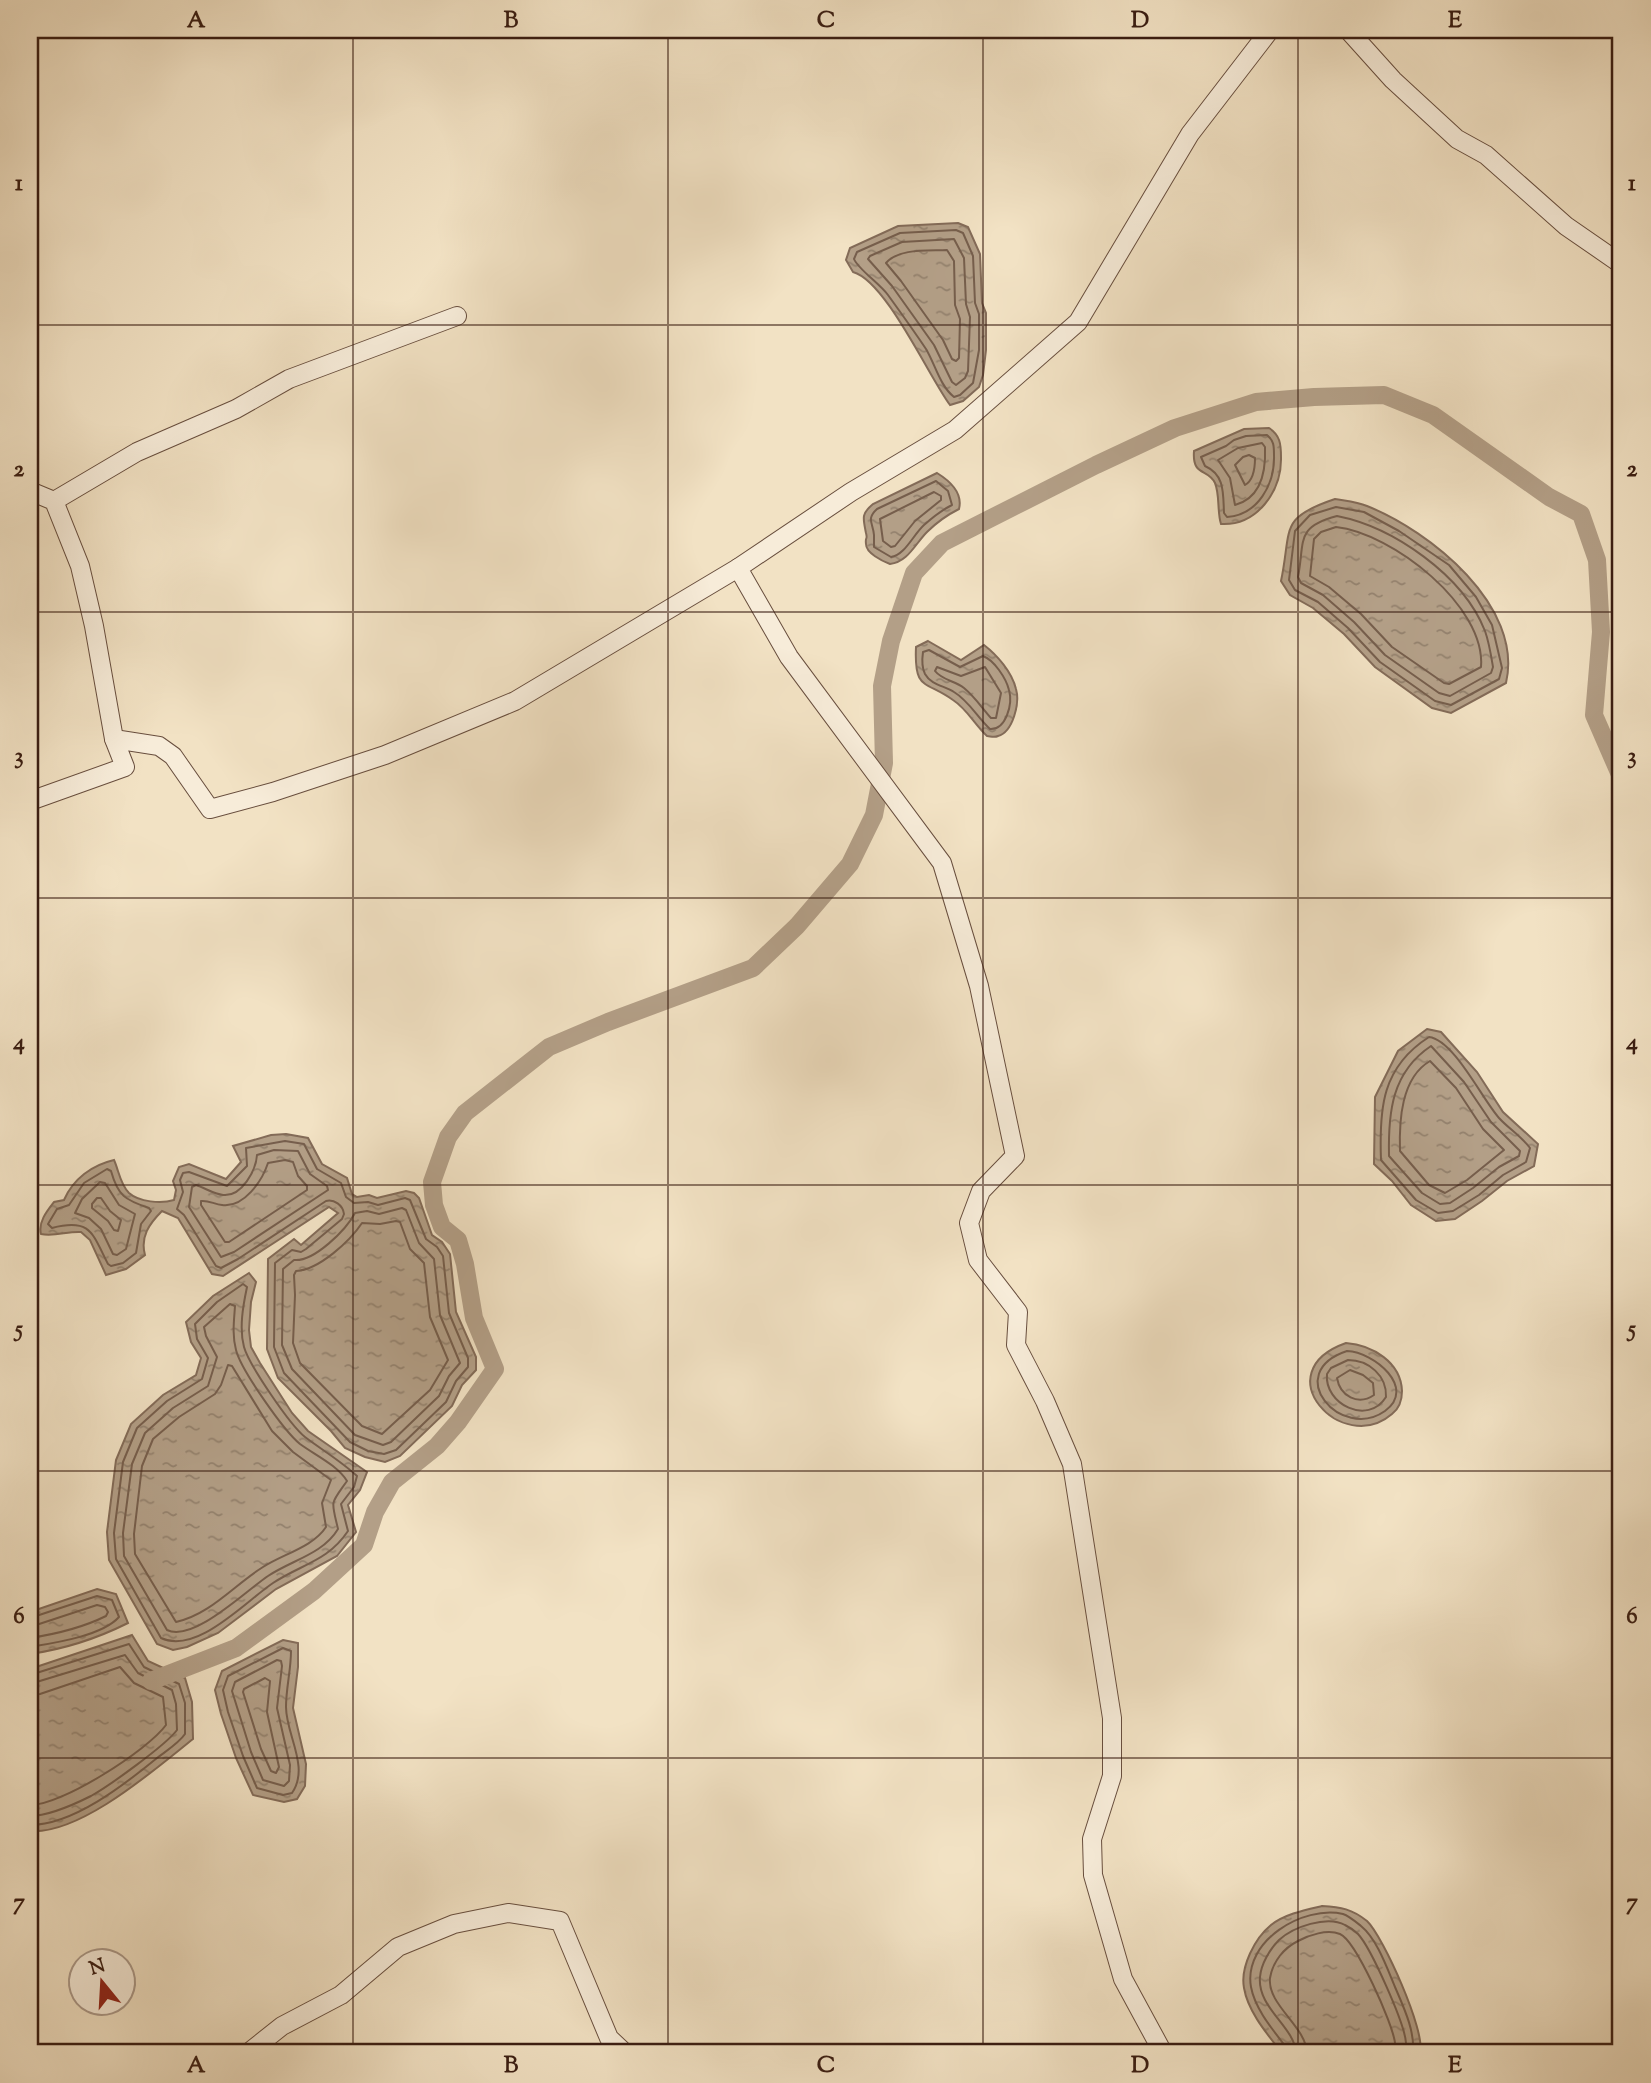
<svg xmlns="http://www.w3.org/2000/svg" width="1651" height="2083" viewBox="0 0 1651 2083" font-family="'Sorts Mill Goudy',serif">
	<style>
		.water { fill: url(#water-ripples); stroke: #836b58; stroke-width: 2 }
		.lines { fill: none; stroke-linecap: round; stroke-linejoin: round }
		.shore { stroke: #765e4c; stroke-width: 2 }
		.canal { stroke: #b39f87; stroke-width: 18 }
		.minor-casing { stroke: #684e3e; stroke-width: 20 }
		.minor { stroke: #f7ecd9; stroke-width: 18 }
		.grid { fill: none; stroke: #3a1d12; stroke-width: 2; stroke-opacity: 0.55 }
		.neatline { fill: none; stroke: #3a1d12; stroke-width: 2.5 }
		.grid-label { font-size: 23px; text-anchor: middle; font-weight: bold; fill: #3a1d12 }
	</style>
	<defs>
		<pattern id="water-ripples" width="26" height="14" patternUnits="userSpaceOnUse" patternTransform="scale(1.75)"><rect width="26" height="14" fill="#b39f87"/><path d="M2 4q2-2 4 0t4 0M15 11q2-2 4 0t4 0" fill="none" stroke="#93816d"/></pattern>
	</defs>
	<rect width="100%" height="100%" fill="#f2e2c4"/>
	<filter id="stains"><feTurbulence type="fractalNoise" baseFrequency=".00286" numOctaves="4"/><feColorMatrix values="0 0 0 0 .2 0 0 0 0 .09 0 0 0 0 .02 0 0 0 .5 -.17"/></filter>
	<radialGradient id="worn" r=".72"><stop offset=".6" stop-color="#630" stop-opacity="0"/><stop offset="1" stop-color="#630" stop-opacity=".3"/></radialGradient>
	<!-- water -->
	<g class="water">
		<path d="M 958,223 L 968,227 L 980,254 L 982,303 L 986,313 L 986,350 L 983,375 L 979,387 L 963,401 L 950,405 C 929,377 886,281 853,272 L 846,260 L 850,248 L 898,226 Z"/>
		<path d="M 1269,428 C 1280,435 1281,444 1281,457 C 1282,491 1257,526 1221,524 C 1217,512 1220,495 1215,483 C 1208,468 1192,477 1194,451 L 1244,429 Z"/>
		<path d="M 937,473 C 950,481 963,493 959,509 C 947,515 937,522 927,532 C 915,544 908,562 890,564 C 882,561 866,553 866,544 C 865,535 868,541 866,533 C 863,518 861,514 873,504 Z"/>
		<path d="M 1335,499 C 1346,501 1357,502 1367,506 C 1430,531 1524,606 1506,683 L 1451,713 L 1432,708 L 1375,667 L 1344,634 L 1313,608 L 1290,595 L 1281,581 C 1292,529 1278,518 1335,499 Z"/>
		<path d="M 928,641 L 961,660 L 984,645 C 997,655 1012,672 1016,689 C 1020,703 1013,732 998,736 C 994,738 990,736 987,736 C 975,725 967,709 953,700 C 925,680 914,691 916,647 Z"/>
		<path d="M 1427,1029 L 1441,1032 L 1477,1072 L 1503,1112 L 1538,1144 L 1534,1166 L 1507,1181 L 1482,1201 L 1455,1219 L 1436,1221 L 1411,1205 L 1392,1181 L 1374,1164 L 1375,1097 L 1398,1051 Z"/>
		<path d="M 286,1134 L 308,1138 L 322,1164 L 347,1178 L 352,1194 L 357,1197 L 369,1195 L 377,1198 L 406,1191 L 414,1193 L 419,1198 L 432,1235 L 442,1242 L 450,1254 L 456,1312 L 476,1357 L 476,1370 L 462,1385 L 452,1406 L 400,1456 L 385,1462 L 365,1457 L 345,1448 L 331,1431 L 278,1378 L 267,1349 L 268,1259 L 294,1239 L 301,1245 L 338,1213 L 329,1207 L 223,1276 L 212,1274 L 178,1218 L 162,1211 C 149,1224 140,1237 145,1255 L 126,1269 L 106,1275 L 90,1240 L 81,1232 C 68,1231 54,1237 41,1234 C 38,1222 47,1211 54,1202 L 64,1200 C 73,1179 92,1165 114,1160 C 119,1171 120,1184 129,1193 C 139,1202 161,1204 174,1200 L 176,1190 L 173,1181 L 179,1167 L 189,1164 L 226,1179 L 241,1162 L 233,1146 L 271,1135 Z"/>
		<path d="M 249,1273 L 256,1282 L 251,1302 L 249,1330 L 251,1347 L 260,1363 L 292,1413 L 308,1431 L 367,1472 L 360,1490 L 348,1505 L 356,1532 L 337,1556 L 276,1589 L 218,1633 L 187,1647 L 173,1650 L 157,1644 L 109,1560 L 107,1532 L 116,1460 L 131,1424 L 163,1395 L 196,1375 L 201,1358 L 191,1342 L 186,1322 L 213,1296 Z"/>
		<path d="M 1346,1343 C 1372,1345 1401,1362 1402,1391 C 1402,1400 1400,1408 1392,1414 C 1342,1457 1264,1372 1346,1343 Z"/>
		<path d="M 97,1589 L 116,1594 L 128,1623 C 96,1639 65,1649 30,1654 L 30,1612 Z"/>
		<path d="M 132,1635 L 148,1661 L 185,1678 L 192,1702 L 193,1739 C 154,1770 80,1835 30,1831 L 30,1669 Z"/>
		<path d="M 283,1640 L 298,1643 L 298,1667 L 293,1708 L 306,1764 L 305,1786 L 297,1799 L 284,1802 L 253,1795 L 236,1758 L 221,1714 L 215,1690 L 222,1671 Z"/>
		<path d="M 1322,1906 C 1341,1907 1352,1909 1367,1921 C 1383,1936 1426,2032 1420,2052 L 1282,2053 C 1268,2035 1248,2012 1244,1988 C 1240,1967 1255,1938 1271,1925 C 1285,1914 1305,1910 1322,1906 Z"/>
	</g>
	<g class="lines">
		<!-- shore -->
		<g class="shore">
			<path d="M 956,230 L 963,233 L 973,256 L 975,303 L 979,314 L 979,350 L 973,383 L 960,395 L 954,397 C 940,386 935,364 926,349 C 914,331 901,313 888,295 C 879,283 858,269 854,259 L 857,252 L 900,233 Z"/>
			<path d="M 954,239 L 964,258 L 966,304 L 970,317 L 968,371 L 965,378 L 956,385 L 952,382 L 934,345 L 892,286 L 868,259 L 870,256 L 902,242 Z"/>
			<path d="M 947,250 L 954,261 L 955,305 L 960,319 L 959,358 L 956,361 L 952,359 L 943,340 L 901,281 L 886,263 C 899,248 928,251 947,250 Z"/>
			<path d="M 1267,435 C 1274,441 1274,446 1274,455 C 1275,484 1258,515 1227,517 L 1224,513 C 1223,493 1225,475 1205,466 L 1201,457 L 1226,446 L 1234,440 L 1246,436 Z"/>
			<path d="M 1262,443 L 1265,447 C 1266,471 1261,498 1235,505 L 1230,478 L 1218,460 L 1238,448 Z"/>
			<path d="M 1249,455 L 1255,458 C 1255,467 1254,480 1245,485 L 1235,465 L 1243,457 Z"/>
			<path d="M 936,481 L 948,491 L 952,505 C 942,510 933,517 924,525 C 913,535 905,555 891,557 L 874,547 C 874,543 874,539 874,535 C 873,523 866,519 877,509 Z"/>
			<path d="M 934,492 L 941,496 L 941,500 L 915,521 L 895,546 L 891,547 L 883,541 L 880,519 Z"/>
			<path d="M 1336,507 L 1364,512 L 1399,531 L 1449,565 L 1476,597 L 1492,625 L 1502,668 L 1499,679 L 1451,705 L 1435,701 L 1380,662 L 1348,628 L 1318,602 L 1295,590 L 1289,580 L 1295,531 L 1310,515 Z"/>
			<path d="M 1337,516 C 1393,527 1463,575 1485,631 C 1489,642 1491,655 1493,667 L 1491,673 L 1450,696 L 1439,693 L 1385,655 L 1354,622 L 1323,595 L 1301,583 L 1298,577 C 1305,541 1295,527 1337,516 Z"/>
			<path d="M 1336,527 C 1392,533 1486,606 1481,667 L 1449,684 L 1444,683 L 1392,647 L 1361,614 L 1329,587 L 1310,576 L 1314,539 L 1321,532 Z"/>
			<path d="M 929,650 L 960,667 L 983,656 C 994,660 1006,678 1009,690 C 1013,704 1006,730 990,729 C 977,717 969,701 954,692 C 945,686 931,685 925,674 C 922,668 922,659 923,652 Z"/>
			<path d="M 937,667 L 961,676 L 985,667 L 1001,693 L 996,718 L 991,718 C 982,708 975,697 964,688 C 955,681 942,680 935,671 Z"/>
			<path d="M 1429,1037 C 1454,1040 1482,1099 1499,1118 C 1508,1128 1521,1136 1530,1148 L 1526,1162 L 1503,1175 L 1479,1195 L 1453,1211 L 1438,1213 L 1416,1200 L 1381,1160 C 1379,1108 1382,1067 1429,1037 Z"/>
			<path d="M 1431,1046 L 1464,1082 L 1491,1122 L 1520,1151 L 1519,1156 L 1499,1167 L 1473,1188 L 1450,1203 L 1440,1204 L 1422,1193 L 1389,1156 C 1388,1112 1392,1072 1431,1046 Z"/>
			<path d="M 1430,1061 L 1456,1088 L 1483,1129 L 1504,1150 L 1467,1180 L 1445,1193 L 1429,1185 L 1400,1151 C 1399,1121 1401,1078 1430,1061 Z"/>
			<path d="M 285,1141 L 304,1144 L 317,1169 L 341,1183 L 346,1197 L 354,1203 L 368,1202 L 378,1205 L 405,1198 L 410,1200 L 426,1239 L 437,1247 L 443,1256 L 449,1313 L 468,1358 L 468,1367 L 456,1381 L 446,1402 L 396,1450 L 384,1454 L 368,1451 L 350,1442 L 284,1373 L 274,1347 L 275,1263 L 292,1250 L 301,1252 L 306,1249 L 342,1219 L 344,1214 C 343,1205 334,1199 326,1201 L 238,1259 L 221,1268 L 216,1266 L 184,1215 L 177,1209 L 183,1192 L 180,1180 L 183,1173 L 189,1172 L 227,1186 L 247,1166 L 246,1148 Z"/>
			<path d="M 274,1150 L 298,1151 L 310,1174 L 327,1186 L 328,1190 L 234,1252 L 221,1257 L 189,1207 L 192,1187 L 196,1185 C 205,1188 214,1194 223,1195 C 242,1197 256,1170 257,1155 Z"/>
			<path d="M 285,1160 L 293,1162 L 298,1176 L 307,1186 L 307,1190 L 229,1242 L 225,1242 L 201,1205 L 201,1201 C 208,1200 214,1204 222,1205 C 244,1208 262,1181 268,1163 Z"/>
			<path d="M 107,1169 L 111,1171 C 118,1196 125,1200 149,1208 L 151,1211 L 141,1224 L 136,1253 L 123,1263 L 111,1266 L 108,1264 C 92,1233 91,1218 52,1228 L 48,1224 L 57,1209 L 69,1205 L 84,1183 Z"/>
			<path d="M 100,1182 L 105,1183 L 119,1205 L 135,1214 L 126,1249 L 117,1255 L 113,1254 L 101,1229 L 89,1218 L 75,1213 L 82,1199 Z"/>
			<path d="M 97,1198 L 101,1198 L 110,1211 L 121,1220 L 118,1231 L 114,1230 L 108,1221 L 92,1208 L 92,1204 Z"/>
			<path d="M 402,1208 L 406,1210 L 419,1243 L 434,1259 L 440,1315 L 460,1363 L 449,1376 L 439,1396 L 391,1442 L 383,1445 L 355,1435 L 292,1369 L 282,1345 L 283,1269 L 294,1260 C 314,1262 346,1230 355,1213 L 367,1211 L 379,1214 Z"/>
			<path d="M 396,1221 L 400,1222 L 410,1249 L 424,1263 L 430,1317 L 448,1360 L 430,1390 L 382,1434 L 362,1426 L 300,1363 L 293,1343 L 295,1295 L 294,1275 L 296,1271 C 319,1270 350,1241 362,1223 L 380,1224 Z"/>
			<path d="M 243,1284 L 247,1287 C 243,1306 239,1328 244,1347 C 249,1365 290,1425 305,1437 C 322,1450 341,1461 357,1476 L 354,1487 L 341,1504 L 348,1531 C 328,1561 302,1564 273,1583 C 246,1601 197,1655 161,1638 L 116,1559 L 114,1533 L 123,1462 L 137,1428 L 167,1401 L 202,1379 L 208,1358 L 197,1339 L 195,1324 L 217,1302 Z"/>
			<path d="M 230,1304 L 235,1306 C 234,1321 232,1335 236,1350 C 241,1370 284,1431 300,1444 C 315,1455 337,1465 347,1481 C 330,1505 331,1499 338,1529 C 323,1554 292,1560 268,1576 C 247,1590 193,1643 167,1630 L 124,1556 L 123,1533 L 132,1464 L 145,1433 L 173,1408 L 208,1386 L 217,1357 L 206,1336 L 204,1327 Z"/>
			<path d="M 1347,1351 C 1374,1352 1417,1388 1385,1411 C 1341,1442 1281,1373 1347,1351 Z"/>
			<path d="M 1348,1360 C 1369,1360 1387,1376 1386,1397 C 1368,1426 1324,1404 1327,1374 L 1331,1368 Z"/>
			<path d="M 228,1365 L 232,1366 L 272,1431 L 293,1452 L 331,1480 L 322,1503 L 326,1527 C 313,1547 283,1554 263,1567 C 234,1585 211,1614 176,1622 L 135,1554 L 134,1534 L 142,1466 L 153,1439 L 179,1417 L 215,1394 L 221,1385 Z"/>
			<path d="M 1350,1370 L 1363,1375 L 1373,1383 L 1374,1395 C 1358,1406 1340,1396 1337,1378 Z"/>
			<path d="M 30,1618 L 97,1596 L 112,1600 L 119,1617 C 102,1636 54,1643 30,1647"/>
			<path d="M 30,1627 L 97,1605 L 105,1607 L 108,1612 L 106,1616 C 82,1628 56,1634 30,1638"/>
			<path d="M 283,1648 L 291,1651 C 291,1670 286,1688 286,1707 C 286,1735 310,1767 292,1793 L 283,1795 L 257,1788 L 243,1756 L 228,1712 L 223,1690 L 228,1676 Z"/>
			<path d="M 277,1660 L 281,1661 L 282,1666 L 277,1708 L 290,1765 L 289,1781 L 284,1786 L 263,1780 L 251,1752 L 232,1691 L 235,1682 Z"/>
			<path d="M 30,1675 L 129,1644 L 144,1667 L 179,1684 L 185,1703 L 185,1734 C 179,1743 166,1751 157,1758 C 124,1785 73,1825 30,1825"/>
			<path d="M 265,1678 L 270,1681 L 267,1712 L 279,1767 L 276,1773 L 271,1771 L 261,1749 L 243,1692 L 244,1689 Z"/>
			<path d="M 30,1684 L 125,1655 L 138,1673 L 172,1690 L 176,1704 L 177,1730 C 166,1745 109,1786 91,1796 C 73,1805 49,1816 30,1816"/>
			<path d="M 30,1695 L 40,1694 L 120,1667 L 134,1683 L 163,1697 L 166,1725 C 148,1750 61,1806 30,1805"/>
			<path d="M 1287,2053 L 1286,2047 C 1273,2030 1255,2009 1251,1987 C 1243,1941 1303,1905 1343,1914 C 1349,1916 1356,1922 1361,1926 C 1377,1939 1387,1968 1395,1987 C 1404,2008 1415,2031 1413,2053"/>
			<path d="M 1296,2053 C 1295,2027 1257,2008 1260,1977 C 1261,1964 1270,1949 1279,1940 C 1293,1927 1327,1915 1345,1925 C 1349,1927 1355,1931 1358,1934 C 1371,1948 1405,2024 1406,2043 C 1406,2046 1404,2050 1404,2053"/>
			<path d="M 1307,2053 C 1306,2026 1267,2005 1270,1978 C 1273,1961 1284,1948 1298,1941 C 1309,1935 1327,1929 1340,1934 C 1356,1941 1393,2024 1395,2043 C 1395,2046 1394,2050 1394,2053"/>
		</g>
		<!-- canal -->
		<path class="canal" d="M 151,1681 L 236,1648 L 314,1591 L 364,1545 L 375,1512 L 392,1482 L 437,1446 L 458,1422 L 495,1369 L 474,1318 L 465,1264 L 458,1240 L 442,1227 L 434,1205 L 432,1182 L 448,1137 L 465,1113 L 549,1047 L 608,1022 L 753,968 L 797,926 L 850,864 L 874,815 L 884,763 L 882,686 L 891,641 L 914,573 L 942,543 L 1096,465 L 1175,428 L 1256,402 L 1314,397 L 1384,395 L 1433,415 L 1549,497 L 1581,514 L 1597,560 L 1601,632 L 1594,715 L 1621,777"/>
		<defs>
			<g id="minor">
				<path d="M 1348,30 L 1393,80 L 1457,139 L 1486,155 L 1566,226 L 1621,264"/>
				<path d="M 30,491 L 54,501 L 80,566 L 94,626 L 114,739"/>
				<path d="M 54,501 L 137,452 L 236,409 L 289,379 L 457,316"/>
				<path d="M 30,801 L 125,767 L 114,739 L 159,746 L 173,756 L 210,809 L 273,792 L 385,755 L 515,701 L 738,568"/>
				<path d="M 248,2053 L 282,2026 L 341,1995 L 398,1947 L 454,1924 L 508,1913 L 560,1921 L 609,2038 L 625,2053"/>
				<path d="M 1166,2053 L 1161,2049 L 1123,1979 L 1093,1875 L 1092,1839 L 1112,1776 L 1112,1718 L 1072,1464 L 1045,1401 L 1016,1345 L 1018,1312 L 978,1260 L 969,1223 L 981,1191 L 1015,1156 L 979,986 L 942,863 L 789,657 L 738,568 L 851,492 L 955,430 L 1078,322 L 1190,134 L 1270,30"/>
			</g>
		</defs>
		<!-- minor casing -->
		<use href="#minor" class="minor-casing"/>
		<!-- minor -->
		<use href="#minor" class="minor"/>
	</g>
	<!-- grid -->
	<path class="grid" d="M 353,30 L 353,2053M 668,30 L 668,2053M 983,30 L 983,2053M 1298,30 L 1298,2053M 30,325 L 1621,325M 30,612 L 1621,612M 30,898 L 1621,898M 30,1185 L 1621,1185M 30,1471 L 1621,1471M 30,1758 L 1621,1758"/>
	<!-- margin -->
	<rect width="1651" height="2083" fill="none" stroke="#f2e2c4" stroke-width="77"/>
	<!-- north arrow -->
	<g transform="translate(102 1982) rotate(342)"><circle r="33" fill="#f7ecd9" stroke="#ab9989" stroke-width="2"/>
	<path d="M0-5L12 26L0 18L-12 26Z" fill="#8f2418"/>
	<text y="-10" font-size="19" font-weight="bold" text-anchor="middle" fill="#3a1d12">N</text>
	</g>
	<rect x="38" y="38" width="1574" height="2006" class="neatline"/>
	<g class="grid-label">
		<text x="196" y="27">A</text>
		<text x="511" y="27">B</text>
		<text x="826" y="27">C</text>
		<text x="1140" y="27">D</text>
		<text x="1455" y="27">E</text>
		<text x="19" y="190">1</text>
		<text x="1632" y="190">1</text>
		<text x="19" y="476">2</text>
		<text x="1632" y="476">2</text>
		<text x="19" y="763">3</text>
		<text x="1632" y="763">3</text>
		<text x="19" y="1049">4</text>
		<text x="1632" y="1049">4</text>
		<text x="19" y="1336">5</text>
		<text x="1632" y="1336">5</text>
		<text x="19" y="1623">6</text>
		<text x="1632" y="1623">6</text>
		<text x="19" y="1909">7</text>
		<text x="1632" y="1909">7</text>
		<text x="196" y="2072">A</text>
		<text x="511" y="2072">B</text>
		<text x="826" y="2072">C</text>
		<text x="1140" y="2072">D</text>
		<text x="1455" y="2072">E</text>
	</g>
	<rect width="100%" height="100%" filter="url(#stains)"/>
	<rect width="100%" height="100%" fill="url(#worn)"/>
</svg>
